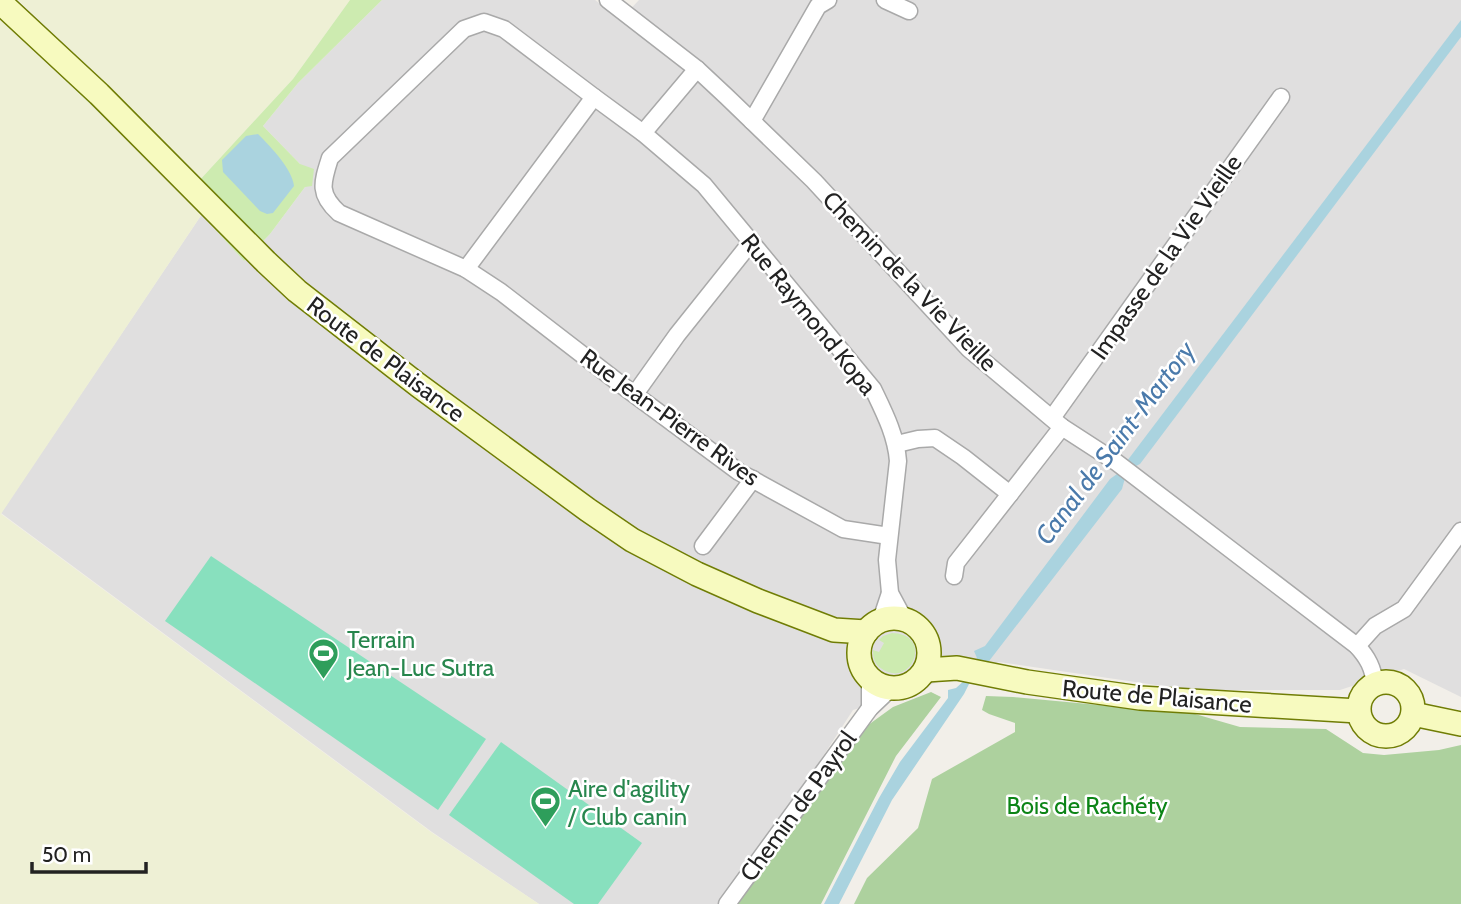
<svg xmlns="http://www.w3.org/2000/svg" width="1461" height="904" viewBox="0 0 1461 904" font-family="Cabin,sans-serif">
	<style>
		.residential { fill: #e0dfdf }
		.farmland { fill: #eef0d5 }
		.grass { fill: #cdebb0 }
		.forest { fill: #add19e }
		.pitch { fill: #88e0be }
		.water { fill: #aad3df }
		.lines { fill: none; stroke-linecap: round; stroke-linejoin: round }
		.minor-casing { stroke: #a9a9a9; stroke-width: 19 }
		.secondary-casing { stroke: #707d05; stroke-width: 26 }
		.minor { stroke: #fff; stroke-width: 16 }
		.secondary { stroke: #f7fabf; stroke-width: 23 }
		.labels { text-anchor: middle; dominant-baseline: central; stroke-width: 5; stroke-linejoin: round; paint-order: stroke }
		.street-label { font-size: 24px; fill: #222; stroke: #fff }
		.leisure-label { font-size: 24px; fill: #27864d; stroke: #fff; text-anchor: start }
		.park-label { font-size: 24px; fill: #0c8416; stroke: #fff }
		.water-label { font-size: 26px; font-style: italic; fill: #4a7aab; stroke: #fff }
	</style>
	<rect width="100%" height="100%" fill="#f2efe9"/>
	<!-- residential -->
	<path class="residential" d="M 382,0 L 595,0 L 621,19 L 639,0 L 1461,0 L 1461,697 L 1404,669 L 1340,690 L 1190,690 L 999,662 L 853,710 L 727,904 L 539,904 L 432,832 L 1,513 L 202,214 L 244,261 L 270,234 L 305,187 L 300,164 L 263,126 L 298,83 Z"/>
	<!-- farmland -->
	<g class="farmland">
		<path d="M 18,0 L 350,0 L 293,79 L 198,182 L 75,54 Z"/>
		<path d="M 0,18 L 92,106 L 202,214 L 1,514 L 431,832 L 539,904 L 0,904 Z"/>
	</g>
	<!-- grass -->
	<g class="grass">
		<path d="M 0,0 L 198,182 L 293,79 L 350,0 L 382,0 L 298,83 L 263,126 L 300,164 L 314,169 L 312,186 L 305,187 L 270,234 L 244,261 C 168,176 83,97 0,18 Z"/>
		<path d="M 892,633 C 934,634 912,689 882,669 C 875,665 873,658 873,650 L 879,652 L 884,643 L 879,640 L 883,636 Z"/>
	</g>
	<!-- forest -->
	<g class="forest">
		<path d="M 931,692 L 941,697 L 896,756 L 821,904 L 735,904 L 864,728 L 893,707 Z"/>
		<path d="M 986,696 L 1013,697 L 1195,714 L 1240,727 L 1326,729 L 1363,753 L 1384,755 L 1439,750 L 1461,745 L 1461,904 L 854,904 L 867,878 L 918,828 L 932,779 L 1015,732 L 1015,723 L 989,714 L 982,710 Z"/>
	</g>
	<!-- pitch -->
	<g class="pitch">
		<path d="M 211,556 L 486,739 L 438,810 L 165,621 Z"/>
		<path d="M 501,742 L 642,843 L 598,904 L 574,904 L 449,815 Z"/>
	</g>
	<!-- water -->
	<g class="water">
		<path d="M 1461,20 L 1461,37 L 1140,464 L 1132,468 L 1127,461 Z"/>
		<path d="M 258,134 C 271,147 292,169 294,186 L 273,213 L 267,214 L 260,211 L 223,172 L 222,160 L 246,136 Z"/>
		<path d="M 1117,474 L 1125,478 L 1122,489 L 986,665 L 975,662 L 977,658 L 974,651 L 985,646 L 1110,479 Z"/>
		<path d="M 966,679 L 971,680 L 964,694 L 892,800 L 839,904 L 824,904 L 879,798 L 900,762 L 948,698 L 948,690 L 956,688 Z"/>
	</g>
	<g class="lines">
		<defs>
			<g id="minor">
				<path d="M 608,0 L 697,69 L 727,97 L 814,181 L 969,349 L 1062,427 L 1116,462 L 1357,646 C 1368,658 1373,668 1375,684"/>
				<path d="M 885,0 L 909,11"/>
				<path d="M 752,121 L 818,6 L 828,0"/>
				<path d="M 643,133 L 697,69"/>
				<path d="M 466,269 L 594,97"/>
				<path d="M 635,394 L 677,335 L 752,241"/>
				<path d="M 1052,418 L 1281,97"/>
				<path d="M 897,444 L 918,439 L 935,438 L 963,457 L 1010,494 L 1062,427"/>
				<path d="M 889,536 L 843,529 L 739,472 L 619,383 L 501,292 L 466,269 L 339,213 C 318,194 322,183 330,158 L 464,29 L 484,22 L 504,29 L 594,97 L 643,133 L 704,185 L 873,389 C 884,412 896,435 898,461 L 887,560 L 890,593 L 904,619"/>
				<path d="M 703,546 L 753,479"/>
				<path d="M 954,576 L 956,563 L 1010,494"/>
				<path d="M 881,620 L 890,593"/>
				<path d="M 1357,646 L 1375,626 L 1404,609 L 1461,531"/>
				<path d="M 870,708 L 870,679"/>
				<path d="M 727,904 L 870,708 L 890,689"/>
			</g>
			<g id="secondary">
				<path d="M 0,2 L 99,94 L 266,262 L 297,291 L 418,385 L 588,510 L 632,540 L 697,574 L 758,601 L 834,630 L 866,632"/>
				<circle cx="894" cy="653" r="35"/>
				<path d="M 926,670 L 957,668 L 1027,682 L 1140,698 L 1358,711"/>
				<circle cx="1386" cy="709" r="27"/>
				<path d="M 1413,714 L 1461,724"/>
			</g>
		</defs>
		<!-- minor casing -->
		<use href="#minor" class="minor-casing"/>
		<!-- secondary casing -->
		<use href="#secondary" class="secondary-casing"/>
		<!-- minor -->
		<use href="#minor" class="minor"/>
		<!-- secondary -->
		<use href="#secondary" class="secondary"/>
	</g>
	<!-- icons -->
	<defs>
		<symbol id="stadium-pin" viewBox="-11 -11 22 30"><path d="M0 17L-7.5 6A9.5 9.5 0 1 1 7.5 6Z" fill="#2e9e5b" stroke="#fff"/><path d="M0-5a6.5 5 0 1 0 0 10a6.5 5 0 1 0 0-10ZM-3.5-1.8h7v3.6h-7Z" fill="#fff"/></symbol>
	</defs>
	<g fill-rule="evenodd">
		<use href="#stadium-pin" x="306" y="636" width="35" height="47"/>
		<use href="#stadium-pin" x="528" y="784" width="35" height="47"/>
	</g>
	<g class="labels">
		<!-- street labels -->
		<g class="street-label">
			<text transform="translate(1166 257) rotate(-55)">Impasse de la Vie Vieille</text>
			<text transform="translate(910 281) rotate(46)">Chemin de la Vie Vieille</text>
			<text transform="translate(809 314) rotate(51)">Rue Raymond Kopa</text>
			<text transform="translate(386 359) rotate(37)">Route de Plaisance</text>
			<text transform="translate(670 417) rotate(36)">Rue Jean-Pierre Rives</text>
			<text transform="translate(1157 696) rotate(5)">Route de Plaisance</text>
			<text transform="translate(798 806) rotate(-54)">Chemin de Payrol</text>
		</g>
		<!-- leisure labels -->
		<g class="leisure-label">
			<text x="347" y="639">Terrain<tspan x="347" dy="28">Jean-Luc Sutra</tspan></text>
			<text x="568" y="788">Aire d'agility<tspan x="568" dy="28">/ Club canin</tspan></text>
		</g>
		<!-- park labels -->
		<g class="park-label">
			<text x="1087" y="805">Bois de Rachéty</text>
		</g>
		<!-- water labels -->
		<g class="water-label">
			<text transform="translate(1115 443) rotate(-53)">Canal de Saint-Martory</text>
		</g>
	</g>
	<!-- scale -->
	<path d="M32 862v10h114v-10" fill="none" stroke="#222222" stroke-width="3.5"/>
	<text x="42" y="862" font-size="21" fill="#222222" stroke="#ffffff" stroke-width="5" paint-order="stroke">50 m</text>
</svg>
